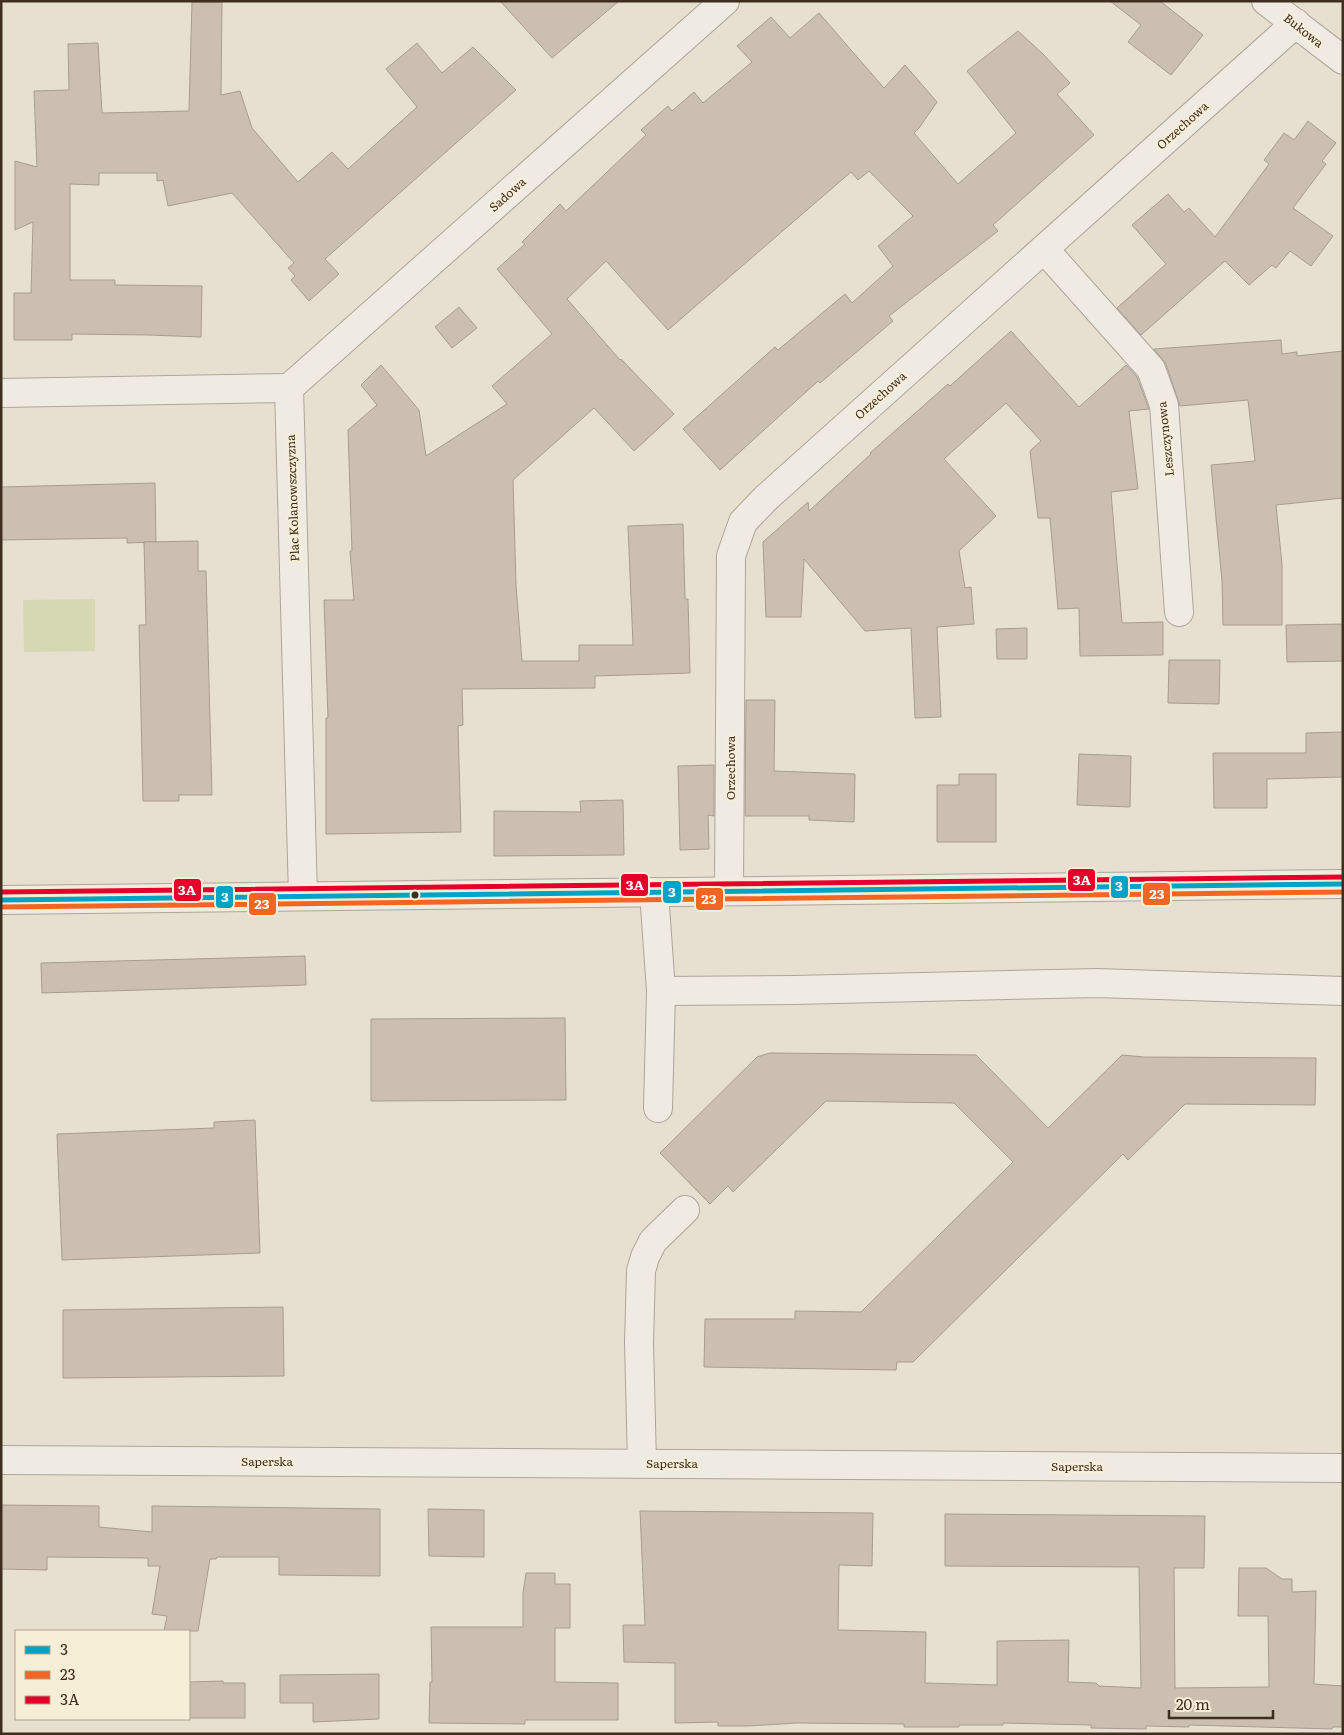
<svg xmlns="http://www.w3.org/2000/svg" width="1344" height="1735" viewBox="0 0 1344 1735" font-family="Literata,serif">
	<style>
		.green { fill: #d6d7b3 }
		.building { fill: #cbbfb2; stroke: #a89c90 }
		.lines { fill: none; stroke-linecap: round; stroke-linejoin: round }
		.minor-casing { stroke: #ada599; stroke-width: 30 }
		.minor { stroke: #efebe3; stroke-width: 28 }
		.bus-1-casing { stroke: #f7eed8; stroke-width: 9 }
		.bus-2-casing { stroke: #f7eed8; stroke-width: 9 }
		.bus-3-casing { stroke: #f7eed8; stroke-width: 9 }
		.bus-1 { stroke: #03a3c5; stroke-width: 5 }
		.bus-2 { stroke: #f26522; stroke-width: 5 }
		.bus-3 { stroke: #e4002b; stroke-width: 5 }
		.bus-dot { fill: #3d2e20; stroke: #f7eed8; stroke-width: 2 }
		.labels { text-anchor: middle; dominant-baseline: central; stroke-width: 4.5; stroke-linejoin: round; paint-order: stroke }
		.street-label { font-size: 12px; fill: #3d2e20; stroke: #f7eed8 }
		.line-badge { stroke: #f7eed8; stroke-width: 2 }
		.badge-label { font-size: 14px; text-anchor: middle; font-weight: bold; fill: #fff }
	</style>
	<rect width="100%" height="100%" fill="#e7e0d1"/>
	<!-- green -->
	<path class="green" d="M 95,599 L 95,651 L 24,652 L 23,600 Z"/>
	<!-- building -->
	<g class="building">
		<path d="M 500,1 L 619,1 L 552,58 Z"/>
		<path d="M 1110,1 L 1160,1 L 1203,35 L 1171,75 L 1128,42 L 1141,25 Z"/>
		<path d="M 192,2 L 222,2 L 221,95 L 240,91 L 252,128 L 298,182 L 332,152 L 348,169 L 417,107 L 386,69 L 417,43 L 442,73 L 473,47 L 516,90 L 325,259 L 339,274 L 309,301 L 291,280 L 295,276 L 288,268 L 294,263 L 232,193 L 168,206 L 163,180 L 157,181 L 157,173 L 99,173 L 99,185 L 70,184 L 70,280 L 115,280 L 115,285 L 202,286 L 201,337 L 149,335 L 72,334 L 72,340 L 14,340 L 14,293 L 31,293 L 33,222 L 15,230 L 15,161 L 37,167 L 34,91 L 69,90 L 68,44 L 98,43 L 102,113 L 189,111 Z"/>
		<path d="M 819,13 L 884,88 L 905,65 L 937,102 L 919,128 L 914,133 L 958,184 L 1016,133 L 967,71 L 1018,31 L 1044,55 L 1070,83 L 1057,94 L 1094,135 L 993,225 L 998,231 L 889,316 L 893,321 L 820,383 L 818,381 L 720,470 L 683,429 L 775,347 L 778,350 L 845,294 L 852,303 L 893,266 L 878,246 L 913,216 L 869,171 L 858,180 L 851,172 L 668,330 L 606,261 L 567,299 L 620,360 L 621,359 L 674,414 L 634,451 L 594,408 L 513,480 L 516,585 L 522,661 L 579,661 L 579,645 L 633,645 L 628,526 L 683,524 L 685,599 L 688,599 L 690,673 L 595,676 L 595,688 L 462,689 L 463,725 L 458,726 L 461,832 L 326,834 L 326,718 L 328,718 L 324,600 L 354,600 L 350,551 L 352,551 L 348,430 L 377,405 L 361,385 L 381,365 L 419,410 L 426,456 L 507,404 L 492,386 L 552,334 L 497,269 L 525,244 L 522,242 L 560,204 L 566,211 L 646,135 L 641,130 L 668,106 L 672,111 L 694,92 L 703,103 L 752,62 L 737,46 L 771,17 L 790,38 Z"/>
		<path d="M 1308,121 L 1336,143 L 1322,161 L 1326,164 L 1293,208 L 1333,236 L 1311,266 L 1290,251 L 1276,268 L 1272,265 L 1249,285 L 1225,261 L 1141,335 L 1117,308 L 1166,264 L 1132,225 L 1168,194 L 1184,212 L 1189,208 L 1215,237 L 1269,164 L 1264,160 L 1284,133 L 1294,140 Z"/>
		<path d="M 459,307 L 477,328 L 452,348 L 435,327 Z"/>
		<path d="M 1011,331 L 1079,407 L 1126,365 L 1137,377 L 1149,409 L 1129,411 L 1138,489 L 1111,492 L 1122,623 L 1163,622 L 1163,655 L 1080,656 L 1079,608 L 1058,609 L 1050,518 L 1038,518 L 1030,451 L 1041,441 L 1006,403 L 944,459 L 996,516 L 959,551 L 965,588 L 971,587 L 974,624 L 937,627 L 941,717 L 915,718 L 911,628 L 865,631 L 804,559 L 801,617 L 766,617 L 763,542 L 808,502 L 809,511 L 871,454 L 870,453 L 948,384 L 950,386 Z"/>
		<path d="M 1281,340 L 1282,354 L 1297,352 L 1297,356 L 1343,351 L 1343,498 L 1276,505 L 1282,564 L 1282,625 L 1223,625 L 1222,581 L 1211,465 L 1255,461 L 1248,400 L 1180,406 L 1166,364 L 1154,349 Z"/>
		<path d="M 155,483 L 156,542 L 127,543 L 127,538 L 1,540 L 1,487 Z"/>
		<path d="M 198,541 L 198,571 L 206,571 L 212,795 L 179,795 L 179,801 L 143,801 L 139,625 L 146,625 L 144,542 Z"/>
		<path d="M 1343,624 L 1343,661 L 1287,662 L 1286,625 Z"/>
		<path d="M 1027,628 L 1027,659 L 997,659 L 996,629 Z"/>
		<path d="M 1169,660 L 1220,660 L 1219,704 L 1168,703 Z"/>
		<path d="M 746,700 L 775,700 L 774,771 L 855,774 L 854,822 L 809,820 L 809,816 L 745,816 Z"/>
		<path d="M 1343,732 L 1343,777 L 1267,779 L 1267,808 L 1214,808 L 1213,753 L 1306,753 L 1306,733 Z"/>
		<path d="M 1079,754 L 1131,756 L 1130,807 L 1077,805 Z"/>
		<path d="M 714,765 L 714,816 L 708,815 L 709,849 L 680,850 L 678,766 Z"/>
		<path d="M 959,774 L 996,774 L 996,842 L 937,842 L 937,785 L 959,785 Z"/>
		<path d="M 623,800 L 624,855 L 494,856 L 494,811 L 581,812 L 580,801 Z"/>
		<path d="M 305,956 L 306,985 L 42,993 L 41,963 Z"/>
		<path d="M 565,1018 L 566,1100 L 371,1101 L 371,1019 Z"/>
		<path d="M 770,1053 L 976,1055 L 1048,1128 L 1122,1055 L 1144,1057 L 1316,1058 L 1315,1105 L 1185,1104 L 1128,1160 L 1123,1154 L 913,1362 L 897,1362 L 896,1370 L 704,1367 L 705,1319 L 795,1319 L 795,1311 L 861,1312 L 1013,1162 L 954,1103 L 826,1101 L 733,1192 L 728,1186 L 710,1204 L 660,1153 L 757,1057 Z"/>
		<path d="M 255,1120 L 260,1253 L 62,1260 L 57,1134 L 214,1128 L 214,1122 Z"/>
		<path d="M 283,1307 L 284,1376 L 63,1378 L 63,1310 Z"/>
		<path d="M 1,1505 L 99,1506 L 99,1527 L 152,1532 L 152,1506 L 380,1509 L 380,1576 L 279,1575 L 279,1557 L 217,1557 L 216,1559 L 210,1559 L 198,1631 L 164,1631 L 167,1616 L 152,1614 L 160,1566 L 148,1566 L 148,1558 L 47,1557 L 47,1570 L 1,1569 Z"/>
		<path d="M 428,1509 L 484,1510 L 484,1557 L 429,1556 Z"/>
		<path d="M 640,1511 L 873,1513 L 872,1566 L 839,1565 L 838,1630 L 926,1632 L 925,1683 L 997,1685 L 997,1641 L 1069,1640 L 1068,1682 L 1096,1683 L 1099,1686 L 1141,1688 L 1139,1567 L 945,1566 L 945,1514 L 1205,1516 L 1204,1568 L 1174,1568 L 1175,1688 L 1269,1687 L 1268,1616 L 1238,1616 L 1239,1568 L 1266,1568 L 1282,1579 L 1292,1579 L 1292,1592 L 1316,1591 L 1314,1684 L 1343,1686 L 1343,1727 L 1333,1727 L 1332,1729 L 1189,1725 L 1189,1727 L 1146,1726 L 1146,1729 L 1091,1728 L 1091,1725 L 1003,1723 L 1003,1725 L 959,1725 L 959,1727 L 904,1727 L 904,1724 L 797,1723 L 748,1726 L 718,1726 L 718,1722 L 675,1723 L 675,1663 L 624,1662 L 623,1625 L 645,1625 Z"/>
		<path d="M 526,1573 L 555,1573 L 555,1584 L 570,1584 L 570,1628 L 555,1628 L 555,1682 L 618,1683 L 618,1720 L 525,1720 L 525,1724 L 429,1723 L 430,1682 L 432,1682 L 431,1627 L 523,1627 L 523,1593 Z"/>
		<path d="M 379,1674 L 379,1719 L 313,1722 L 313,1703 L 280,1703 L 280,1675 Z"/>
		<path d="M 223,1681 L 223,1683 L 245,1683 L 245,1718 L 189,1718 L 189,1682 Z"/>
	</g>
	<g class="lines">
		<defs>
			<g id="minor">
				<path d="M 1266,1 L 1343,60"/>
				<path d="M 1044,249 L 1151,369 L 1164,405 L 1179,612"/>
				<path d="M 289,388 L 725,1"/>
				<path d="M 289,388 L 303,896"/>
				<path d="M 1,393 L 289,388"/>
				<path d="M 729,891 L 731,556 L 743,522 L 766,498 L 1296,23"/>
				<path d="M 654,892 L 661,991 L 794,990 L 1097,983 L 1343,991"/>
				<path d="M 1,900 L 1343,884"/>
				<path d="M 658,1108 L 661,991"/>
				<path d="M 1,1460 L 1343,1468"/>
				<path d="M 642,1463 L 639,1343 L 641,1271 L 645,1257 L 653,1241 L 685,1210"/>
			</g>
		</defs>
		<!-- minor casing -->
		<use href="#minor" class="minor-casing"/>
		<!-- minor -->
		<use href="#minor" class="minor"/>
		<defs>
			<path id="bus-1" d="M 1,900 L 1343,884"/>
			<path id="bus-2" d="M 1,907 L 1343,892"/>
			<path id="bus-3" d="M 1,892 L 1343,877"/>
		</defs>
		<!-- bus-1 casing -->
		<use href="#bus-1" class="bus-1-casing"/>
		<!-- bus-2 casing -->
		<use href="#bus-2" class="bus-2-casing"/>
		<!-- bus-3 casing -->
		<use href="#bus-3" class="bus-3-casing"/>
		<!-- bus-1 -->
		<use href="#bus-1" class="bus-1"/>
		<!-- bus-2 -->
		<use href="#bus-2" class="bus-2"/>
		<!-- bus-3 -->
		<use href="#bus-3" class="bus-3"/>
	</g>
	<!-- markers -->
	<circle class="bus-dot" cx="415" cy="895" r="4.5"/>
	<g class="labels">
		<!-- street labels -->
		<g class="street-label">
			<text transform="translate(1304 30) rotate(38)">Bukowa</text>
			<text transform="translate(1182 125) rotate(-42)">Orzechowa</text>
			<text transform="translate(507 194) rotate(-42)">Sadowa</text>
			<text transform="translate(880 395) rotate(-42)">Orzechowa</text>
			<text transform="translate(1165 439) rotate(-96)">Leszczynowa</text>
			<text transform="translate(292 498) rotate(-92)">Plac Kolanowszczyzna</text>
			<text transform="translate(730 768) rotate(-90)">Orzechowa</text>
			<text x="267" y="1461">Saperska</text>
			<text x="672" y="1463">Saperska</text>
			<text x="1077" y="1466">Saperska</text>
		</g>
	</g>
	<g class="line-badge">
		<rect x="1067" y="868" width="29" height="24" rx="5" fill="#e4002b"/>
		<rect x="620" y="873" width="29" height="24" rx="5" fill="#e4002b"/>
		<rect x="1110" y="875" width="19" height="24" rx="5" fill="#03a3c5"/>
		<rect x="173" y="878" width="29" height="24" rx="5" fill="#e4002b"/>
		<rect x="662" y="880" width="20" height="24" rx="5" fill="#03a3c5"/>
		<rect x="1142" y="882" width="29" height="24" rx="5" fill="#f26522"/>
		<rect x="215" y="885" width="19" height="24" rx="5" fill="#03a3c5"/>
		<rect x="695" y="887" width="29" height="24" rx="5" fill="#f26522"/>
		<rect x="248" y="892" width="29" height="24" rx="5" fill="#f26522"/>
	</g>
	<g class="badge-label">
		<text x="1082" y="885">3A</text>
		<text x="635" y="890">3A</text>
		<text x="1119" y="891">3</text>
		<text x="187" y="895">3A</text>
		<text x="672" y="897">3</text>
		<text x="1157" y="899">23</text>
		<text x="225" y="902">3</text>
		<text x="709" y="904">23</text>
		<text x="262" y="909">23</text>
	</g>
	<!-- border -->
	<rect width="1344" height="1735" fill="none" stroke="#3d2e20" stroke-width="5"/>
	<!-- legend -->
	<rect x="15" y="1630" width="175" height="90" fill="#f7eed8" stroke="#ada18e"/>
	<rect x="25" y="1646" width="25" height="8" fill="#03a3c5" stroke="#ada18e"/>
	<text x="60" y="1655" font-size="15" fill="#3d2e20">3</text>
	<rect x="25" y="1671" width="25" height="8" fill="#f26522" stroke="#ada18e"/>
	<text x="60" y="1680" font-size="15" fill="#3d2e20">23</text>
	<rect x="25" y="1696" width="25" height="8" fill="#e4002b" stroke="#ada18e"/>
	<text x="60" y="1705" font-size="15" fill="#3d2e20">3A</text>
	<!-- scale -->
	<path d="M1169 1710v8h104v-8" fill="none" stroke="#3d2e20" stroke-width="2.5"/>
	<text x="1176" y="1710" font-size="15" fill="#3d2e20" stroke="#f7eed8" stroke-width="4" paint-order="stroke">20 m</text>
</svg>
